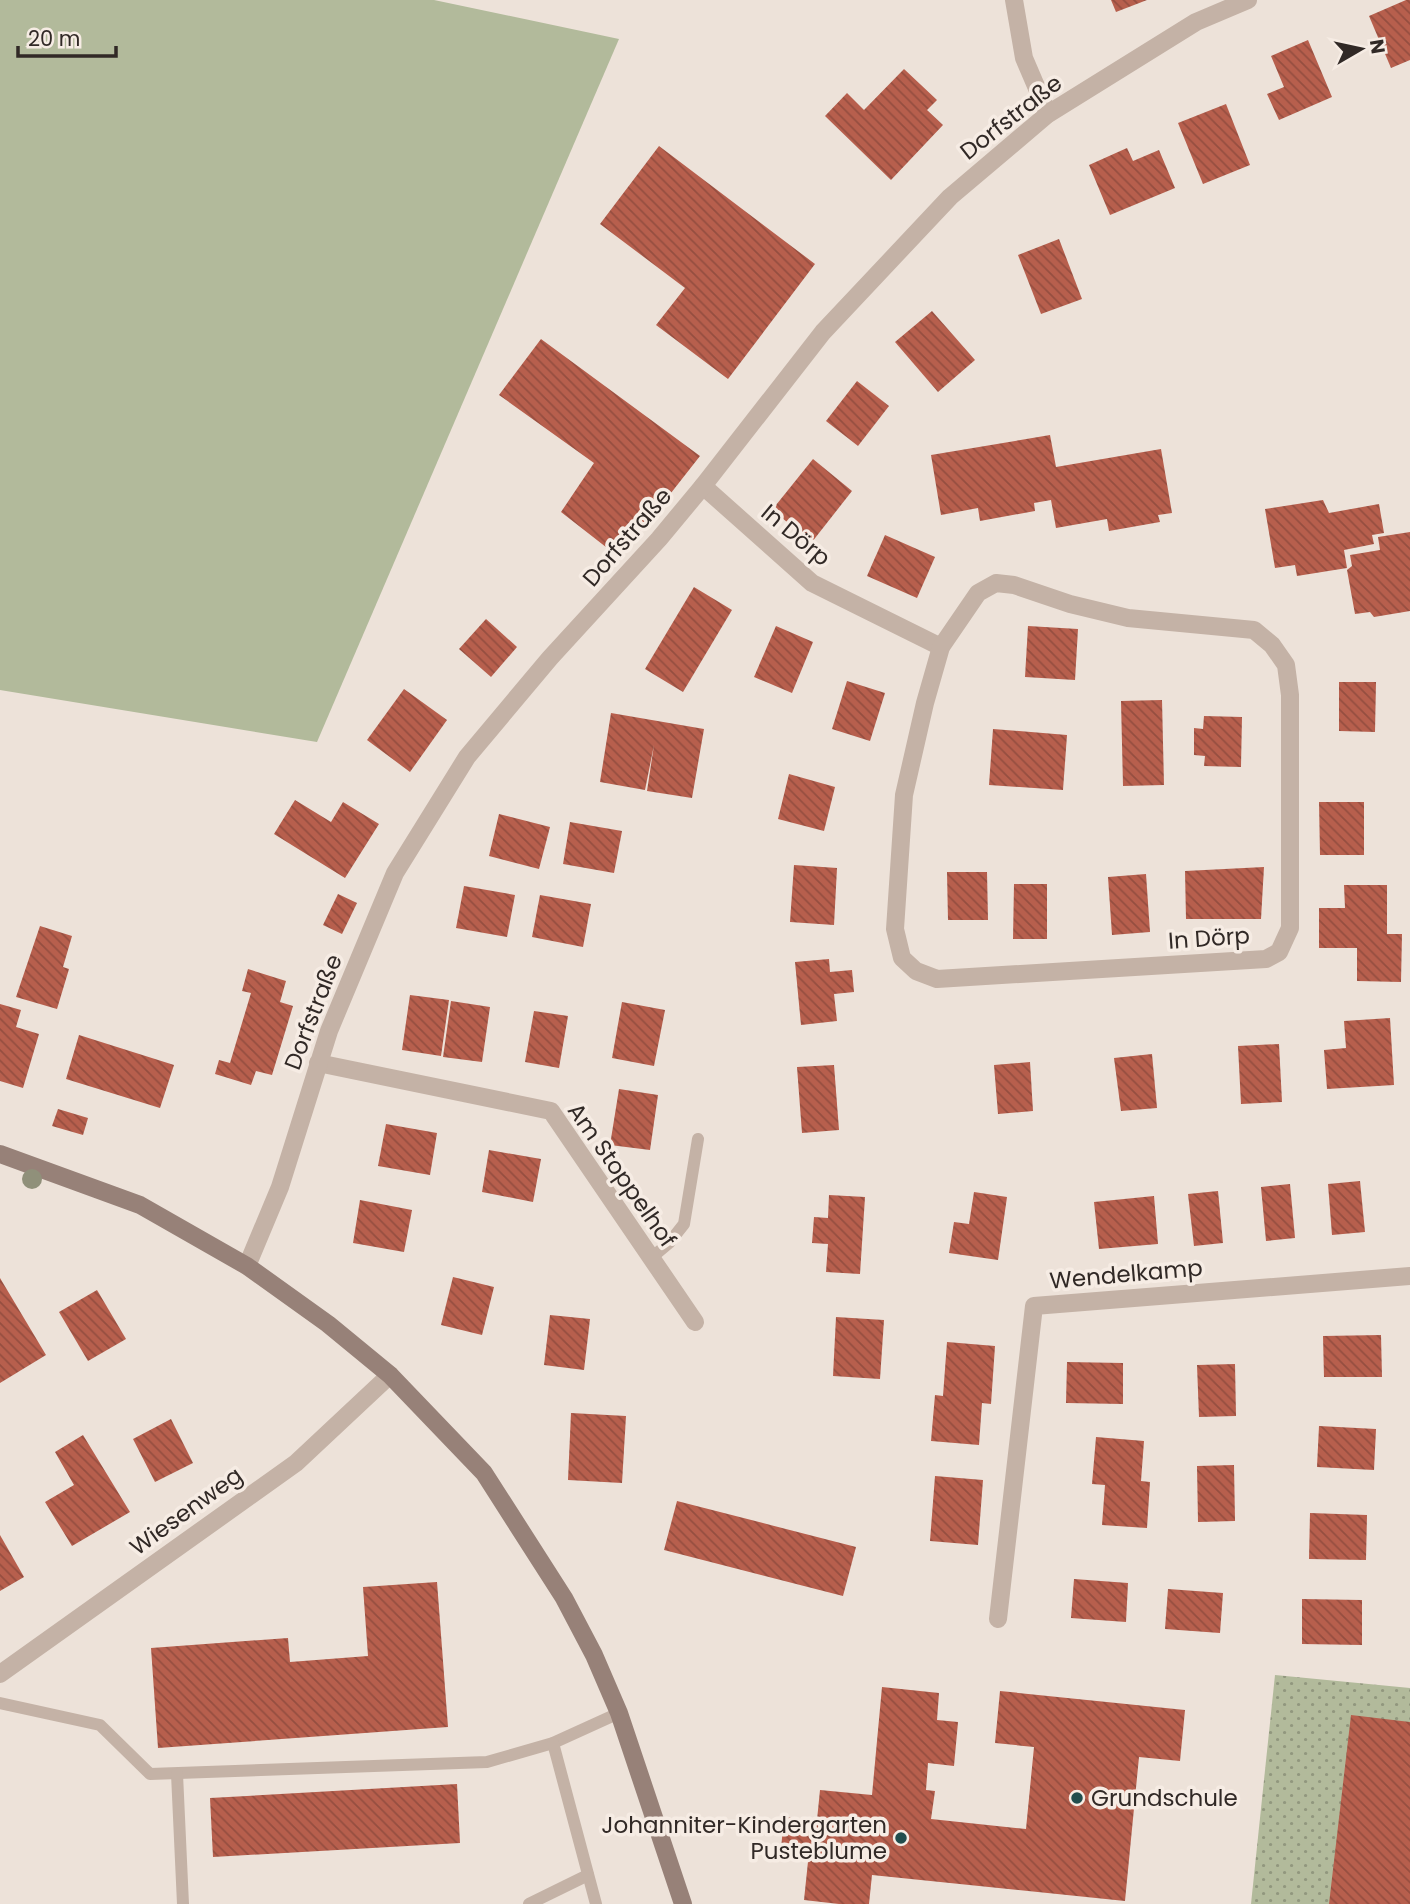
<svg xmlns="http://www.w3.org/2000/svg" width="1410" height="1904" viewBox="0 0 1410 1904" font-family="Poppins,sans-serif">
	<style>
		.grass { fill: #b2ba9b }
		.park { fill: url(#park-dots) }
		.building { fill: url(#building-back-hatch) }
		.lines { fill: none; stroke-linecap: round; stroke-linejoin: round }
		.lane { stroke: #c4b2a6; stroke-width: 12 }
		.street { stroke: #c4b2a6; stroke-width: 18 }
		.secondary { stroke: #978178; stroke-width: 18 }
		.tree { fill: #90907a }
		.poi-dot { fill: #214d4d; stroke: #f6ece4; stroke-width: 2.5 }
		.labels { text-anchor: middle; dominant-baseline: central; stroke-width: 7; stroke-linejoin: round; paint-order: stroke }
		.street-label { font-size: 23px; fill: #312926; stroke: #f6ece4 }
		.poi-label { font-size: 23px; fill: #312926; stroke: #f6ece4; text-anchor: start }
	</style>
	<defs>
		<pattern id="park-dots" width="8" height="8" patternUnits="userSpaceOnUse" patternTransform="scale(1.75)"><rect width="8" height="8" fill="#b2ba9b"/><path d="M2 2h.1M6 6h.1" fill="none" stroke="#91977e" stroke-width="1.8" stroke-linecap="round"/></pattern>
		<pattern id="building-back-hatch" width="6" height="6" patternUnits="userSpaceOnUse" patternTransform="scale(1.75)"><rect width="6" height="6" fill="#b75f4d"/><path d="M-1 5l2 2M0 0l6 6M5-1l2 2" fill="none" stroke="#954e40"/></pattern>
	</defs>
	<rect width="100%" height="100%" fill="#ede2d9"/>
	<!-- grass -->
	<path class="grass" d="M 0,0 L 434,0 L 619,39 L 317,742 L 0,690 Z"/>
	<!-- park -->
	<path class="park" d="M 1275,1675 L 1410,1688 L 1410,1904 L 1251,1904 Z"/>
	<!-- building -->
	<g class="building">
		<path d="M 1111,0 L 1147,0 L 1116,12 Z"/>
		<path d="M 1406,0 L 1410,0 L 1410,60 L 1391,68 L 1369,16 Z"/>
		<path d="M 1308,40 L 1332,97 L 1279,120 L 1267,94 L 1284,87 L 1271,56 Z"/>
		<path d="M 904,69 L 937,100 L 927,110 L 943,125 L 891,180 L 825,116 L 847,93 L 864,110 Z"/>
		<path d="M 1226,104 L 1250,165 L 1203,184 L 1178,123 Z"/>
		<path d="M 659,146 L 815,264 L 728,379 L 656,325 L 685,288 L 600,224 Z"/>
		<path d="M 1127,148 L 1133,161 L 1159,150 L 1175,188 L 1110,215 L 1089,165 Z"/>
		<path d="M 1059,239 L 1082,299 L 1041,314 L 1018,255 Z"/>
		<path d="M 932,311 L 975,360 L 938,392 L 895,342 Z"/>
		<path d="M 541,339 L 700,456 L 620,558 L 561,512 L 594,463 L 499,395 Z"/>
		<path d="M 857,381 L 889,406 L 858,446 L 826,421 Z"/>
		<path d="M 1050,435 L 1056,467 L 1161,449 L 1172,513 L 1158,515 L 1160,522 L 1109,531 L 1107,519 L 1056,528 L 1051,500 L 1034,503 L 1035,511 L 980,521 L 978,508 L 941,515 L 931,455 Z"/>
		<path d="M 813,459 L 852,491 L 812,542 L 772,510 Z"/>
		<path d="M 1323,500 L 1329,513 L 1379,504 L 1384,533 L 1372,535 L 1374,544 L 1344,550 L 1347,568 L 1297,576 L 1295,565 L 1275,568 L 1265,509 Z"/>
		<path d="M 1410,532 L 1410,611 L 1374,617 L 1370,612 L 1355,614 L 1347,570 L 1352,566 L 1350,555 L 1380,550 L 1378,537 Z"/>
		<path d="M 885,535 L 935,557 L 917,598 L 867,576 Z"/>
		<path d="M 694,587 L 732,610 L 683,692 L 645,669 Z"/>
		<path d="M 486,619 L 517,647 L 491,677 L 459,649 Z"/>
		<path d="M 776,626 L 813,642 L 792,693 L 754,677 Z"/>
		<path d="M 1028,626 L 1078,629 L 1075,680 L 1025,677 Z"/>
		<path d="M 847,681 L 885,693 L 870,741 L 832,729 Z"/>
		<path d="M 1339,682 L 1376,682 L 1375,732 L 1339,731 Z"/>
		<path d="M 404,689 L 447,720 L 410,772 L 367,740 Z"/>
		<path d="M 1162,700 L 1164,785 L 1123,786 L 1121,701 Z"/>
		<path d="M 611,713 L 704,729 L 692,798 L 647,791 L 654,745 L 645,790 L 600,782 Z"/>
		<path d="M 1204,716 L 1242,717 L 1241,767 L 1204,766 L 1205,756 L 1194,755 L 1194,728 L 1203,729 Z"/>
		<path d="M 993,729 L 1067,735 L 1063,790 L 989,785 Z"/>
		<path d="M 789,774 L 835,787 L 824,831 L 778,819 Z"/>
		<path d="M 295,800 L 331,822 L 343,802 L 379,824 L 345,878 L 274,834 Z"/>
		<path d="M 1319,802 L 1364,802 L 1364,855 L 1320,855 Z"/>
		<path d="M 499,814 L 550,827 L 539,869 L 489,856 Z"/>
		<path d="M 570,822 L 622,831 L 614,873 L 563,864 Z"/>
		<path d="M 794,865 L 837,868 L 834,925 L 790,922 Z"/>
		<path d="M 1264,867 L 1261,919 L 1186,919 L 1185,871 Z"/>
		<path d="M 947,872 L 987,872 L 988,920 L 948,920 Z"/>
		<path d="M 1146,874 L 1150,932 L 1112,935 L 1108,877 Z"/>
		<path d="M 1014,884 L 1047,884 L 1047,939 L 1013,939 Z"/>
		<path d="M 1344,885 L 1387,885 L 1387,934 L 1402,934 L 1401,982 L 1357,981 L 1357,948 L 1319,948 L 1319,908 L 1345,908 Z"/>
		<path d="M 464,886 L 515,895 L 507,937 L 456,928 Z"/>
		<path d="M 338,894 L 357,903 L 342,934 L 323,925 Z"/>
		<path d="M 540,895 L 591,904 L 583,947 L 532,937 Z"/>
		<path d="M 40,926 L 72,936 L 63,967 L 69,969 L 57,1009 L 16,997 Z"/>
		<path d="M 829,959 L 830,972 L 852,970 L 854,992 L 834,994 L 837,1021 L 801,1025 L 795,962 Z"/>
		<path d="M 248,969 L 286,981 L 280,1002 L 293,1006 L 272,1075 L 256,1071 L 251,1085 L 215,1074 L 219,1060 L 230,1063 L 251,993 L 242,991 Z"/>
		<path d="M 410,995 L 449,1000 L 441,1056 L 402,1050 Z"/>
		<path d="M 451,1001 L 490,1007 L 482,1062 L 443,1057 Z"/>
		<path d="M 622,1002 L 665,1010 L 654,1066 L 612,1058 Z"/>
		<path d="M 0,1004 L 21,1010 L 16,1027 L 39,1034 L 23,1088 L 0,1081 Z"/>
		<path d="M 534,1011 L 568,1016 L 559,1068 L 525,1062 Z"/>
		<path d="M 1390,1018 L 1394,1085 L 1327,1089 L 1324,1050 L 1346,1048 L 1344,1021 Z"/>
		<path d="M 79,1035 L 174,1065 L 160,1108 L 66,1079 Z"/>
		<path d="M 1279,1044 L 1282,1102 L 1241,1104 L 1238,1046 Z"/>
		<path d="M 1152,1054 L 1157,1108 L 1121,1111 L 1114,1058 Z"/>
		<path d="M 1030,1062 L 1033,1111 L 998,1114 L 994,1065 Z"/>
		<path d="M 834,1065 L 839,1130 L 802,1133 L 797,1067 Z"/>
		<path d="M 619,1089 L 658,1095 L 650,1150 L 610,1145 Z"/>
		<path d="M 58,1109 L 88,1118 L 83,1135 L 52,1126 Z"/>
		<path d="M 386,1124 L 437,1133 L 430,1175 L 378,1166 Z"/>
		<path d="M 489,1150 L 541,1159 L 533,1202 L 482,1192 Z"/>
		<path d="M 1360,1181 L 1365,1232 L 1332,1235 L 1328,1184 Z"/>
		<path d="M 1290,1184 L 1295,1238 L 1266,1241 L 1261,1187 Z"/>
		<path d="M 1218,1191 L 1223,1243 L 1194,1246 L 1188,1194 Z"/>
		<path d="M 974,1192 L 1007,1197 L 998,1260 L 949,1253 L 954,1222 L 969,1224 Z"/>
		<path d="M 829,1195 L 865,1197 L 860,1274 L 826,1272 L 828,1244 L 812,1243 L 814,1217 L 828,1218 Z"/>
		<path d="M 1154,1196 L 1158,1244 L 1099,1249 L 1094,1202 Z"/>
		<path d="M 360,1200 L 412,1210 L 404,1252 L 353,1243 Z"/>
		<path d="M 453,1277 L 494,1287 L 482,1335 L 441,1325 Z"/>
		<path d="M 0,1278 L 46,1355 L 0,1383 Z"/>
		<path d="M 97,1290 L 126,1339 L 88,1361 L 59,1312 Z"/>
		<path d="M 550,1315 L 590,1319 L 584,1370 L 544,1365 Z"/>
		<path d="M 836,1317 L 884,1320 L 880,1379 L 833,1376 Z"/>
		<path d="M 1381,1335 L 1382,1377 L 1324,1377 L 1323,1336 Z"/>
		<path d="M 947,1342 L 995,1346 L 991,1404 L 982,1403 L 979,1445 L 931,1441 L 935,1395 L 943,1396 Z"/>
		<path d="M 1067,1362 L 1123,1363 L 1123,1404 L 1066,1403 Z"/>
		<path d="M 1235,1364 L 1236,1416 L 1199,1417 L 1197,1365 Z"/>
		<path d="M 571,1413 L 626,1416 L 622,1483 L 568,1480 Z"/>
		<path d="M 171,1419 L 193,1463 L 155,1482 L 133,1439 Z"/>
		<path d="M 1319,1426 L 1376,1429 L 1374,1470 L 1317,1467 Z"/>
		<path d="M 83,1435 L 130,1512 L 72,1546 L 45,1502 L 74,1485 L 55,1452 Z"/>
		<path d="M 1096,1437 L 1144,1441 L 1141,1481 L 1150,1482 L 1147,1528 L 1102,1525 L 1105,1485 L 1092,1484 Z"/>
		<path d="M 1234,1465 L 1235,1521 L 1198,1522 L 1197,1466 Z"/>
		<path d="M 935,1476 L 983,1480 L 978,1545 L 930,1541 Z"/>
		<path d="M 677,1501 L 856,1547 L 843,1596 L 664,1550 Z"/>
		<path d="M 1310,1513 L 1367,1515 L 1366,1560 L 1309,1559 Z"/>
		<path d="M 0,1535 L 24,1577 L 0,1591 Z"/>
		<path d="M 1074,1579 L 1128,1583 L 1126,1622 L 1071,1618 Z"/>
		<path d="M 437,1582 L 448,1727 L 158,1748 L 151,1648 L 288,1638 L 290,1662 L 368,1656 L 363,1587 Z"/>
		<path d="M 1168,1589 L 1223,1593 L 1220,1633 L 1165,1629 Z"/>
		<path d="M 1302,1599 L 1362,1600 L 1362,1645 L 1302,1644 Z"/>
		<path d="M 882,1687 L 939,1693 L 937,1720 L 958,1722 L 954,1766 L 928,1763 L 926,1790 L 935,1791 L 931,1819 L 1026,1829 L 1034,1747 L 995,1743 L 1000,1691 L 1185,1710 L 1180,1761 L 1139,1757 L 1125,1901 L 872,1875 L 869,1904 L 839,1904 L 804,1900 L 809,1852 L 781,1849 L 784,1817 L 817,1820 L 820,1790 L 872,1795 Z"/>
		<path d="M 1351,1715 L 1410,1722 L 1410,1904 L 1329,1904 Z"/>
		<path d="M 457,1784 L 460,1843 L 213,1857 L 210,1798 Z"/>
	</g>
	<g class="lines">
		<!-- lane -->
		<g class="lane">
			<path d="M 650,1259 L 669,1243 L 684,1224 L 698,1139"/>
			<path d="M 0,1703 L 100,1725 L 150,1774 L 487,1762 L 553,1743 L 619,1713"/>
			<path d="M 553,1743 L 596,1904"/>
			<path d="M 177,1774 L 183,1904"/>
			<path d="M 529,1904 L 588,1875"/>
		</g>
		<!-- street -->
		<g class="street">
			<path d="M 1014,0 L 1024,58 L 1048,114"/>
			<path d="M 703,486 L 812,583 L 941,647"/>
			<path d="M 996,583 L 1014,585 L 1070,604 L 1128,618 L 1254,630 L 1272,645 L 1286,665 L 1290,695 L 1290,928 L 1279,952 L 1266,959 L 937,979 L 916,971 L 902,958 L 895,929 L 904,795 L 925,703 L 941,647 L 978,593 Z"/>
			<path d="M 318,1063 L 551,1111 L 695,1322"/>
			<path d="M 247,1266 L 280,1187 L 329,1031 L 395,873 L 467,757 L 550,658 L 659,539 L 703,486 L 823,332 L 950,197 L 1048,114 L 1196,22 L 1248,0"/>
			<path d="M 998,1619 L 1034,1306 L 1410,1276"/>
			<path d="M 0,1674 L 296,1463 L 390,1375"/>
		</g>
		<!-- secondary -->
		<path class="secondary" d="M 0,1154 L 140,1205 L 247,1266 L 328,1324 L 390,1375 L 484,1473 L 564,1598 L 594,1655 L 619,1713 L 683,1904"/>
	</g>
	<!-- trees -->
	<circle class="tree" cx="32" cy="1179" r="10"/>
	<!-- markers -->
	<g class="poi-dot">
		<circle cx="1077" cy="1798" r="7"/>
		<circle cx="901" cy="1838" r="7"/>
	</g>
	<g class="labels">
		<!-- street labels -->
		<g class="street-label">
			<text transform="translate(1011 117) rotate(-38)">Dorfstraße</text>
			<text transform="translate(796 535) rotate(40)">In Dörp</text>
			<text transform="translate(627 537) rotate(-49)">Dorfstraße</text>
			<text transform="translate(1209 938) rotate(-4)">In Dörp</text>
			<text transform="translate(313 1012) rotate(-69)">Dorfstraße</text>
			<text transform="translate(622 1175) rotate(55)">Am Stoppelhof</text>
			<text transform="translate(1126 1274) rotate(-5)">Wendelkamp</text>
			<text transform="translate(186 1511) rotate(-36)">Wiesenweg</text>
		</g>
		<!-- poi labels -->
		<g class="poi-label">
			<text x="1091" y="1798">Grundschule</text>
			<text x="887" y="1825" text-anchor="end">Johanniter-Kindergarten<tspan x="887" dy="26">Pusteblume</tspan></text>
		</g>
	</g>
	<!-- north arrow -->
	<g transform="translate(1361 49) rotate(81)" stroke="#f6ece4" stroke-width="5" paint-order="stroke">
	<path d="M0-5L12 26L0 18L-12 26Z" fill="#312926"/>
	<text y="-10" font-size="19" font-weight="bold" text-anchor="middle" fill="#312926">N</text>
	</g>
	<!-- scale -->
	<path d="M18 46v10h98v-10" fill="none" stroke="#312926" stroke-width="3.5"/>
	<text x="28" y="46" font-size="21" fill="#312926" stroke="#f6ece4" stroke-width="5" paint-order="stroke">20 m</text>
</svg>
